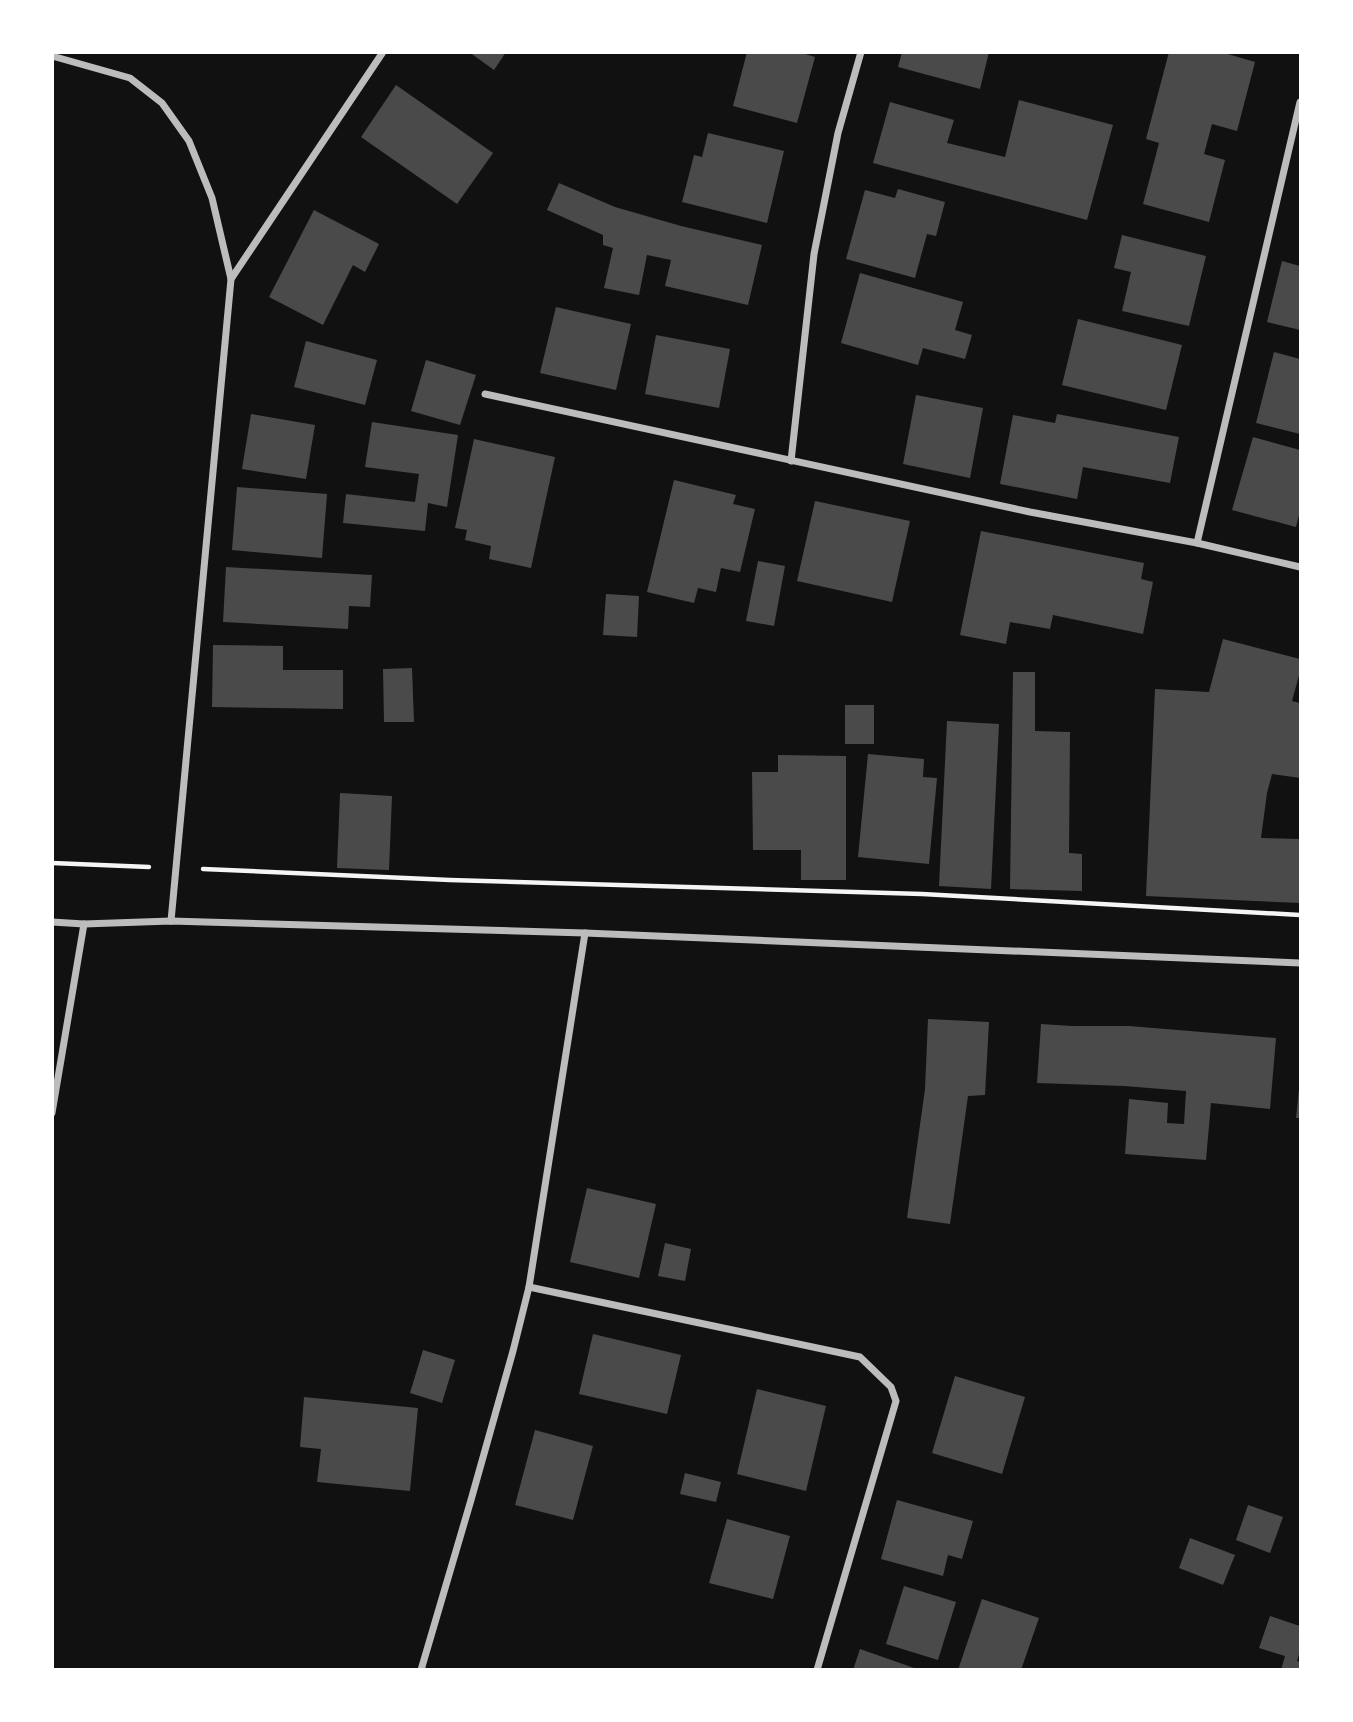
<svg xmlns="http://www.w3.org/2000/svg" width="1353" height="1722" viewBox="0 0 1353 1722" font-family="Merriweather,serif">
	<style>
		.building { fill: #4a4a4a }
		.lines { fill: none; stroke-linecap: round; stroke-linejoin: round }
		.path { stroke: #f5f5f5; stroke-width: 4.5 }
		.minor { stroke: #bcbcbc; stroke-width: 7 }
	</style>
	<rect width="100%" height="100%" fill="#111"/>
	<!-- building -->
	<g class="building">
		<path d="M 469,52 L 506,52 L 494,70 Z"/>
		<path d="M 747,52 L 799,52 L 815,57 L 797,123 L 733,106 Z"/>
		<path d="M 902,52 L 989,52 L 980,89 L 898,67 Z"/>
		<path d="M 1169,52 L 1221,52 L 1255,62 L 1237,131 L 1212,124 L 1204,154 L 1225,160 L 1209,222 L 1143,204 L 1159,143 L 1146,139 Z"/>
		<path d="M 396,85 L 493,153 L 457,204 L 361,137 Z"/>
		<path d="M 1019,100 L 1113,125 L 1087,220 L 873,163 L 890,102 L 954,120 L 947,143 L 1005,157 Z"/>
		<path d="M 708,133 L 784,151 L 767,223 L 682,202 L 694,155 L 702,157 Z"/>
		<path d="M 559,183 L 615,207 L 681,226 L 762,245 L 748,305 L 665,286 L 671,260 L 647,255 L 639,295 L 604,288 L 613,248 L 603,245 L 603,235 L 547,210 Z"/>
		<path d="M 898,189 L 945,202 L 936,236 L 927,234 L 915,278 L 846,259 L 865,190 L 895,198 Z"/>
		<path d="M 314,210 L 379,244 L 365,272 L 353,265 L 323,325 L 269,297 Z"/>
		<path d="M 1122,235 L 1206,256 L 1189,326 L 1122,311 L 1131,272 L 1114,268 Z"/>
		<path d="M 1282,261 L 1300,266 L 1300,330 L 1267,322 Z"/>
		<path d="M 860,273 L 963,302 L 955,330 L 972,335 L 965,359 L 923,348 L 918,365 L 841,343 Z"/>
		<path d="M 556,307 L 631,324 L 616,390 L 540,373 Z"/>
		<path d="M 1078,319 L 1182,345 L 1166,410 L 1062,385 Z"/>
		<path d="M 656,335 L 730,349 L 719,408 L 645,394 Z"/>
		<path d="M 306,341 L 377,360 L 365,405 L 294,387 Z"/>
		<path d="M 1274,352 L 1300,359 L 1300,434 L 1256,423 Z"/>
		<path d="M 426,360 L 476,375 L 460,425 L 411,411 Z"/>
		<path d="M 916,395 L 983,408 L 970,478 L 903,464 Z"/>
		<path d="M 251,414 L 315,425 L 306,479 L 242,469 Z"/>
		<path d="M 1057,414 L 1179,437 L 1170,483 L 1083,467 L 1077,499 L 1000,484 L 1013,415 L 1055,423 Z"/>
		<path d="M 372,422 L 458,435 L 447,507 L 428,503 L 425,531 L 343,523 L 346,494 L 415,502 L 419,474 L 365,467 Z"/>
		<path d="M 1253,437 L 1300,450 L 1300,511 L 1296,527 L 1232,510 Z"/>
		<path d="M 474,439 L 555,457 L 531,568 L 489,559 L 491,546 L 465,540 L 467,530 L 455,528 Z"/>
		<path d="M 674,480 L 736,495 L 733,504 L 755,509 L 740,572 L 721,568 L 716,592 L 698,588 L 694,603 L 647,592 Z"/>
		<path d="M 237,487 L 327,494 L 322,558 L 232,550 Z"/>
		<path d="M 815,501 L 910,521 L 892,602 L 797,581 Z"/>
		<path d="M 981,531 L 1144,563 L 1141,579 L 1153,582 L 1143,634 L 1053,615 L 1050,629 L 1010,622 L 1006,644 L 960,635 Z"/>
		<path d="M 758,561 L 785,566 L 774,626 L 746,621 Z"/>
		<path d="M 226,567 L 372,575 L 370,607 L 349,606 L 348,629 L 223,622 Z"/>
		<path d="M 606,594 L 639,596 L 637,637 L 603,635 Z"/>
		<path d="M 1223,639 L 1300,659 L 1300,672 L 1292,701 L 1300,703 L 1300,778 L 1272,774 L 1267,793 L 1261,838 L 1300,839 L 1300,903 L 1146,896 L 1155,689 L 1209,692 Z"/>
		<path d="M 213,645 L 283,646 L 283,670 L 343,670 L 343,709 L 212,707 Z"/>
		<path d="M 412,668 L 414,722 L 384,722 L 383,669 Z"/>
		<path d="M 1013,672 L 1035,672 L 1035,731 L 1070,732 L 1069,853 L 1082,854 L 1082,891 L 1010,889 Z"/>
		<rect x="845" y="705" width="29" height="39"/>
		<path d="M 947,721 L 999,724 L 991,889 L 939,886 Z"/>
		<path d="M 868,754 L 924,759 L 923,777 L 937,778 L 929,864 L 858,857 Z"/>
		<path d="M 778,755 L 846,756 L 846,880 L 801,880 L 801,850 L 753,850 L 752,772 L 778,772 Z"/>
		<path d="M 340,793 L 392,796 L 389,870 L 337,868 Z"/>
		<path d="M 928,1019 L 989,1022 L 985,1095 L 968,1096 L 950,1224 L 907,1218 L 925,1089 Z"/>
		<path d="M 1041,1024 L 1072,1026 L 1129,1026 L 1276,1038 L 1270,1109 L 1211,1103 L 1206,1160 L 1125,1154 L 1129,1099 L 1168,1103 L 1167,1123 L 1184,1124 L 1186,1091 L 1124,1086 L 1037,1083 Z"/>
		<path d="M 1299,1089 L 1300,1089 L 1300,1118 L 1296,1118 Z"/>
		<path d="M 587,1188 L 656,1204 L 639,1278 L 570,1262 Z"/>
		<path d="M 665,1243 L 691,1249 L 685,1281 L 658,1276 Z"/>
		<path d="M 593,1334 L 681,1355 L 667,1414 L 579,1394 Z"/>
		<path d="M 423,1350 L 455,1360 L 442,1403 L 410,1393 Z"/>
		<path d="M 955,1376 L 1025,1397 L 1002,1474 L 932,1453 Z"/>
		<path d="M 757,1389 L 826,1406 L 806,1491 L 737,1474 Z"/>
		<path d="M 304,1397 L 418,1408 L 410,1491 L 317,1482 L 321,1449 L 300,1447 Z"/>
		<path d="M 535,1430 L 593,1446 L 573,1520 L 515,1505 Z"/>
		<path d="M 685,1473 L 721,1482 L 716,1502 L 680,1494 Z"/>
		<path d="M 897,1500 L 973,1521 L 962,1559 L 948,1555 L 943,1576 L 881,1559 Z"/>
		<path d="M 1248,1505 L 1283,1517 L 1270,1553 L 1236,1540 Z"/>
		<path d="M 727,1519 L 790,1536 L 773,1599 L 709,1583 Z"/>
		<path d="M 1190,1538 L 1235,1555 L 1223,1585 L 1179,1568 Z"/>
		<path d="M 904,1586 L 956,1602 L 938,1660 L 886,1644 Z"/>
		<path d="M 982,1599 L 1039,1618 L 1021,1670 L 958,1670 Z"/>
		<path d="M 1270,1616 L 1300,1626 L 1300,1651 L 1297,1661 L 1300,1662 L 1300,1670 L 1281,1670 L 1285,1656 L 1259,1648 Z"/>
		<path d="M 860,1649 L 917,1669 L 917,1670 L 853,1670 Z"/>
	</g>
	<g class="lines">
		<!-- path -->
		<g class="path">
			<path d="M 52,863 L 149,867"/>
			<path d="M 203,869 L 450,880 L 922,894 L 1300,915"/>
		</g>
		<!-- minor -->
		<g class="minor">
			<path d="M 52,56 L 130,78 L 162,103 L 189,141 L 212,198 L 231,279"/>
			<path d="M 485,394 L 1030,512 L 1197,543 L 1300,567"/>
			<path d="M 791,461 L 814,254 L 838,133 L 861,52"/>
			<path d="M 1197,543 L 1300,102"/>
			<path d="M 171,921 L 231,279 L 383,52"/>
			<path d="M 52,922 L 84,924 L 171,921 L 585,933 L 1300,963"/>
			<path d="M 52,1113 L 84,924"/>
			<path d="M 529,1287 L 860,1357 L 891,1387 L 896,1401 L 817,1670"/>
			<path d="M 421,1670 L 471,1500 L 513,1351 L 529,1287 L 585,933"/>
		</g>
	</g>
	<!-- border -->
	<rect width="1353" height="1722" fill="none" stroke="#ffffff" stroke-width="108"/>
</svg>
